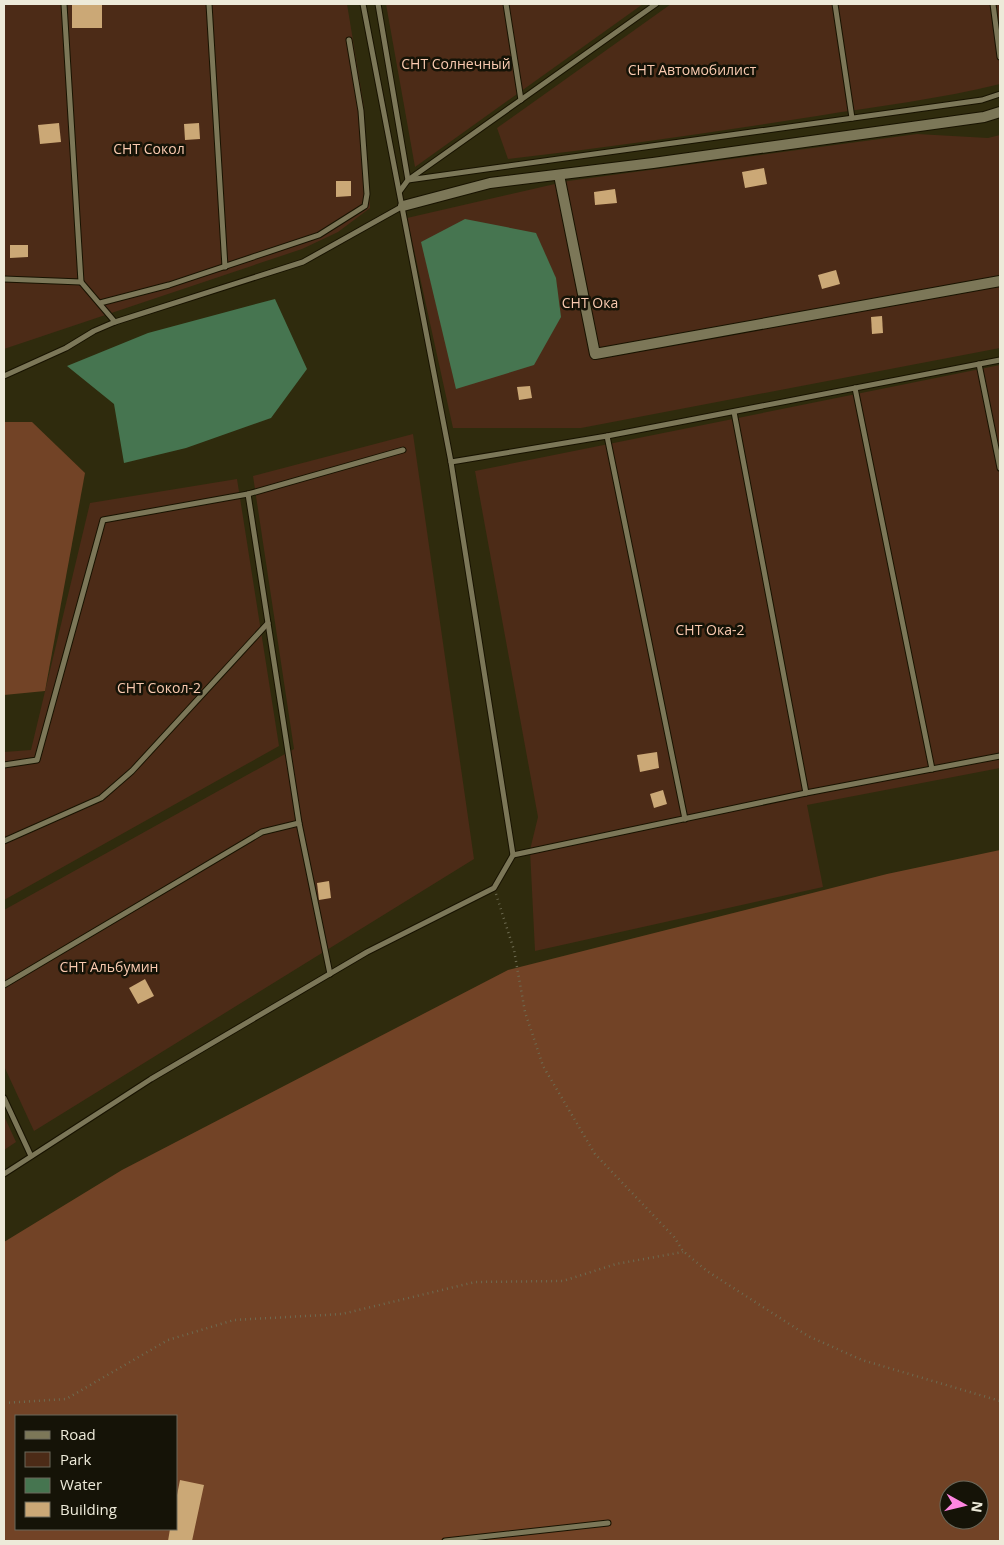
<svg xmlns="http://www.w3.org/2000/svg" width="1004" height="1545" viewBox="0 0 1004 1545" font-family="'Open Sans',sans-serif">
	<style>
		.green { fill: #4c2b17 }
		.forest { fill: #724326; fill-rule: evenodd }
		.water { fill: #467550 }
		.building { fill: #cba876 }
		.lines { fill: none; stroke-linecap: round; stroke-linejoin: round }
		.service-casing { stroke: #181300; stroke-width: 7 }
		.minor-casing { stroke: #181300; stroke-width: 12 }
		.path { stroke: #6e6b51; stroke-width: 2.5; stroke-dasharray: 1 4; stroke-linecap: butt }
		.service { stroke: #7c7758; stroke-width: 5 }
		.minor { stroke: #7c7758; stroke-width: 10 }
		.labels { text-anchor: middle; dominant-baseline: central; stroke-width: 5; stroke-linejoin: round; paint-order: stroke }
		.park-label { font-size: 14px; fill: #facab0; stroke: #151307 }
	</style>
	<rect width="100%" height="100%" fill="#2f2b0d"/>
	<!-- green -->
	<g class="green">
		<path d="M 4,4 L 347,4 L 364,107 L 370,208 L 338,232 L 302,249 L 4,349 Z"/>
		<path d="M 386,4 L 643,4 L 415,167 Z"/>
		<path d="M 671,4 L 1000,4 L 1000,84 C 940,99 878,106 817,116 C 714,132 612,147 508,159 L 497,128 Z"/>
		<path d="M 917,134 L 988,138 L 1000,135 L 1000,348 L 581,428 L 453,428 L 407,218 L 568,181 Z"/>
		<path d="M 1000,365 L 1000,768 L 807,805 L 823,887 L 535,951 L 530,850 L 538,817 L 475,471 Z"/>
		<path d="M 413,434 L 474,859 L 34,1131 L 4,1066 L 4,910 L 294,749 L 253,476 Z"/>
		<path d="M 237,479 L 279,746 L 4,900 L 4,752 L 31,750 L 90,503 Z"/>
		<path d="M 4,1116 L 16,1142 L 4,1150 Z"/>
	</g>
	<!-- forest -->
	<g class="forest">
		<path d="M 4,422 L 32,422 L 85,473 L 45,691 L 4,695 Z"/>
		<path d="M 1000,850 L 1000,1541 L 4,1541 L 4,1242 L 122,1170 L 508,970 L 887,874 ZM 16,1416 L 176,1416 L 176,1529 L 16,1529 ZM 949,1490 L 979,1490 L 979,1520 L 949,1520 Z"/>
	</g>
	<!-- water -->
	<g class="water">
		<path d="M 465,219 L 536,233 L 556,278 L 561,317 L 534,365 L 456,389 L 421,242 Z"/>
		<path d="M 275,299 L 307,369 L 271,418 L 186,448 L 124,463 L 114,404 L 67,366 L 148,333 Z"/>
	</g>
	<!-- building -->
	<g class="building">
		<rect x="72" y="4" width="30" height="24"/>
		<path d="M 59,123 L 61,142 L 40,144 L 38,125 Z"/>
		<path d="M 199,123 L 200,139 L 185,140 L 184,124 Z"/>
		<path d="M 764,168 L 767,184 L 745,188 L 742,172 Z"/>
		<path d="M 336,181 L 351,181 L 351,196 L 336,197 Z"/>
		<path d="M 615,189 L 617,203 L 595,205 L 594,192 Z"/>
		<path d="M 10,245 L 28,245 L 28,257 L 10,258 Z"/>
		<path d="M 836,270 L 840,284 L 822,289 L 818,275 Z"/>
		<path d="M 882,316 L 883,333 L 872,334 L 871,317 Z"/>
		<path d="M 530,386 L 532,398 L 519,400 L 517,387 Z"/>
		<path d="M 657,752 L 659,768 L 640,772 L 637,755 Z"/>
		<path d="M 663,790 L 667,804 L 654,808 L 650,794 Z"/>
		<path d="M 329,881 L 331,898 L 319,900 L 317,883 Z"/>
		<path d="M 145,979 L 154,996 L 138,1004 L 129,988 Z"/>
		<path d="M 180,1480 L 204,1485 L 192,1541 L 168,1541 L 170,1529 L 176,1529 L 176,1500 Z"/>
	</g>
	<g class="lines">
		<defs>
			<g id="service">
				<path d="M 64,4 L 81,282 L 115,322 L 303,262 L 403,206"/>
				<path d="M 209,4 L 225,267"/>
				<path d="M 378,4 L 408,180 L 982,100 L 1000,94"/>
				<path d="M 506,4 L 521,100"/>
				<path d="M 835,4 L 852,118"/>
				<path d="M 993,4 L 1000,57"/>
				<path d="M 400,191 L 408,180 L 656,4"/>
				<path d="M 4,279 L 81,282"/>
				<path d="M 100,303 L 169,285 L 319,235 L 365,206 L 367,194 L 361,111 L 349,40"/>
				<path d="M 979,364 L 1000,468"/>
				<path d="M 4,376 L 66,348 L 94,331 L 115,322"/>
				<path d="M 855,388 L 932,769"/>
				<path d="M 734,412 L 806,793"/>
				<path d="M 607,436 L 685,819"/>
				<path d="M 451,462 L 607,436 L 1000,360"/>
				<path d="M 248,494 L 299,823 L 330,974"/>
				<path d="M 4,765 L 37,760 L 103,520 L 248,494 L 403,450"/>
				<path d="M 4,841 L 101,798 L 132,771 L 268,623"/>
				<path d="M 513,855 L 806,793 L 1000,756"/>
				<path d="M 4,985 L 262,832 L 299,823"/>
				<path d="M 4,1098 L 31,1156"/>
				<path d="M 4,1174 L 151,1079 L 367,952 L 494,888 L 513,855 L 451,462 L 363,4"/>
				<path d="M 445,1541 L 608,1523"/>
			</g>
			<g id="minor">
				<path d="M 559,175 L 595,354 L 1000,281"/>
				<path d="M 403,206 L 490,183 L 653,163 L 984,117 L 1000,112"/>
			</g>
		</defs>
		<!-- service casing -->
		<use href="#service" class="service-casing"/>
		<!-- minor casing -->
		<use href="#minor" class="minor-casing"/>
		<!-- path -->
		<g class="path">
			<path d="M 496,894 L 514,950 L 525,1012 L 543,1066 L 595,1154 L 674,1237 L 683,1251 L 707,1271 L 808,1336 L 862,1360 L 1000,1401"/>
			<path d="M 4,1403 L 66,1399 L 168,1340 L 234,1320 L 342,1314 L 475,1282 L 563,1281 L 616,1264 L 683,1252"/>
		</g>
		<!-- service -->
		<use href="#service" class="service"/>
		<!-- minor -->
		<use href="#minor" class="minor"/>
	</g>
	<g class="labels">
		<!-- park labels -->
		<g class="park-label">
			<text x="456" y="63">СНТ Солнечный</text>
			<text x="692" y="69">СНТ Автомобилист</text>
			<text x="149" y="148">СНТ Сокол</text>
			<text x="590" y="302">СНТ Ока</text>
			<text x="710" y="629">СНТ Ока-2</text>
			<text x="159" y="687">СНТ Сокол-2</text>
			<text x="109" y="966">СНТ Альбумин</text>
		</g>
	</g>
	<!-- border -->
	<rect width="1004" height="1545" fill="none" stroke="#edead9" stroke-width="10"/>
	<!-- legend -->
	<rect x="15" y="1415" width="162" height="115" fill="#151307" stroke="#6b695b"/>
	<rect x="25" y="1431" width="25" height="8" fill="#7c7758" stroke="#6b695b"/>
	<text x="60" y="1440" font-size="15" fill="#edead9">Road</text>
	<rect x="25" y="1452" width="25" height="15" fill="#4c2b17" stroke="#6b695b"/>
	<text x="60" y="1465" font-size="15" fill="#edead9">Park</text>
	<rect x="25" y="1478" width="25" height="15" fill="#467550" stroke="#6b695b"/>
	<text x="60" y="1490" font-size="15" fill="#edead9">Water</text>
	<rect x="25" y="1502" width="25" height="15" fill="#cba876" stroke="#6b695b"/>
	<text x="60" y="1515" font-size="15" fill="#edead9">Building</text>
	<!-- north arrow -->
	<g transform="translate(964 1505) rotate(98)"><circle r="24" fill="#151307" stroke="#6b695b"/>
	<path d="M0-4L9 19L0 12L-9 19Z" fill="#fe86e1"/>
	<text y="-8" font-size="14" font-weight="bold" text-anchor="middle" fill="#edead9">N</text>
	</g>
</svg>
